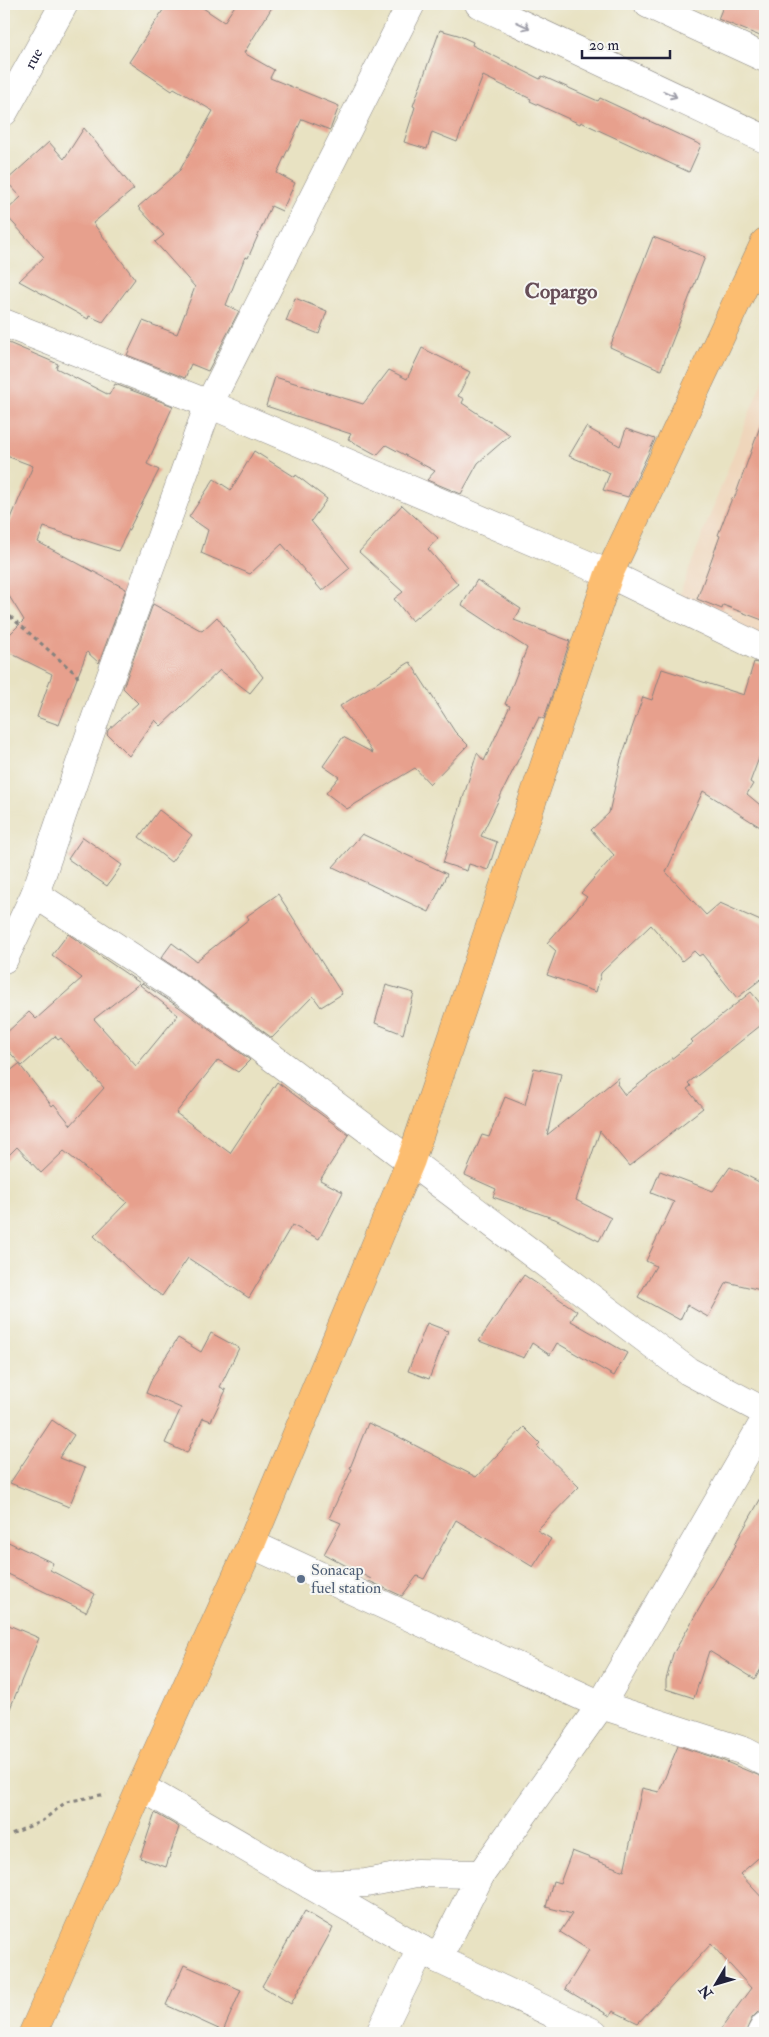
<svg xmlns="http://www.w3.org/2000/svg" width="769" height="2037" viewBox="0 0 769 2037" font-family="'IM FELL Double Pica',serif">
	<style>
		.built { fill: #efd6bb }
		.building { fill: #e7a08d }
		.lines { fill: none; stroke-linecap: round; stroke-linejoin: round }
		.minor-casing { stroke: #85827e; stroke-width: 29 }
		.tertiary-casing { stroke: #85827e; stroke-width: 29 }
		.trunk-casing { stroke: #85827e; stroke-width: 29 }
		.path { stroke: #85827e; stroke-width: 3; stroke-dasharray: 4 4; stroke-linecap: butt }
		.minor { stroke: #fff; stroke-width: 28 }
		.tertiary { stroke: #fff; stroke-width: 28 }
		.trunk { stroke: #fcbd6f; stroke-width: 28 }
		.oneway { stroke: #9c9ca7 }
		.service-dot { fill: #5c6f8a; stroke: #f6f6f2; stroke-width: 2 }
		.labels { text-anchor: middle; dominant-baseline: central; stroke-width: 4; stroke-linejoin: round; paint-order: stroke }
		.street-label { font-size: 16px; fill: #22223b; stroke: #f6f6f2 }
		.service-label { font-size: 16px; fill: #4e5e75; stroke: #f6f6f2; text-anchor: start }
		.district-label { font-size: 21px; font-weight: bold; fill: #674e58; stroke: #f6f6f2 }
	</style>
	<rect width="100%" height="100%" fill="#f6f6f2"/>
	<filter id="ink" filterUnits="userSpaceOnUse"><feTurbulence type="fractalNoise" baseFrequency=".02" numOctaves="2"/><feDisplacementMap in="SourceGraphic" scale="10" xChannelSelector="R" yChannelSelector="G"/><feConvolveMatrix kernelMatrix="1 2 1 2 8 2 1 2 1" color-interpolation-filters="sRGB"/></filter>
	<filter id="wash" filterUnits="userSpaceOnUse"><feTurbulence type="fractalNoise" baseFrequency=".0096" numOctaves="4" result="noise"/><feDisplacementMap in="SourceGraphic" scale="20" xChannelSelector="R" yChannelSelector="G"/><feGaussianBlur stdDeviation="1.12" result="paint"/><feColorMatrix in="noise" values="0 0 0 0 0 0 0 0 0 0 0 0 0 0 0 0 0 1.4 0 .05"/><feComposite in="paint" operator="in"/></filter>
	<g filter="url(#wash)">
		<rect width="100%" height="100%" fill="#e8e2c2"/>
		<!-- built -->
		<path class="built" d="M 765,373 L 765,641 L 673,611 Z"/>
		<g id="blocks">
			<!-- building -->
			<g class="building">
				<path d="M 167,4 L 197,4 L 224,22 L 236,4 L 274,4 L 244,53 L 274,70 L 270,78 L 339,106 L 330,130 L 302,119 L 277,173 L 295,183 L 282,211 L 271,206 L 248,258 L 245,257 L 226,305 L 239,311 L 208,371 L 191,364 L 185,378 L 127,355 L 143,321 L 177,334 L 195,287 L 155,242 L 164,235 L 138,207 L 180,170 L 213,111 L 174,88 L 172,91 L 129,62 Z"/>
				<path d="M 724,4 L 752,4 L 765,8 L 765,38 L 718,19 Z"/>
				<path d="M 440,30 L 458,35 L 473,42 L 472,45 L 540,79 L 542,76 L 598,101 L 600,98 L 701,145 L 689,172 L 581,122 L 580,124 L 530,101 L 531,99 L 483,76 L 457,142 L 432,132 L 427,149 L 404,142 L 415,107 L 413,106 Z"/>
				<path d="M 84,128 L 134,189 L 93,223 L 135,279 L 103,322 L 89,316 L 88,319 L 19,281 L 44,257 L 4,213 L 21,197 L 6,181 L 49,142 L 64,159 Z"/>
				<path d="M 653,237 L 705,257 L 661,370 L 610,347 Z"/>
				<path d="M 295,298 L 327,311 L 319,334 L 286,321 Z"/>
				<path d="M 4,341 L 58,364 L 56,368 L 109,395 L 115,384 L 173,406 L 147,464 L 159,470 L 118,551 L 44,527 L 38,542 L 126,589 L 99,663 L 87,652 L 59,725 L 37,717 L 52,674 L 4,650 L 4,640 L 24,620 L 4,588 L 4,535 L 33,466 L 4,455 Z"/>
				<path d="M 422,348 L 470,372 L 458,396 L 464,399 L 462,403 L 510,435 L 478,463 L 461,494 L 427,480 L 435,471 L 386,445 L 377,455 L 348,439 L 351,434 L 266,406 L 275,377 L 363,404 L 389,370 L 407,379 Z"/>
				<path d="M 762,421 L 765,421 L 765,621 L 723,605 L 722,609 L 697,599 L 720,536 L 718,535 L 732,498 L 734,499 Z"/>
				<path d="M 586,427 L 620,446 L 626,429 L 655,439 L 628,497 L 603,490 L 610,473 L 569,456 Z"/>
				<path d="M 254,451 L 295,477 L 296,475 L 327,499 L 311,521 L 350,568 L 322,591 L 282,544 L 250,574 L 201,553 L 208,530 L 189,517 L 214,479 L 231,490 Z"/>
				<path d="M 402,505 L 438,538 L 428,549 L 458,584 L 412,621 L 394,599 L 403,592 L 359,552 Z"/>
				<path d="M 477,580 L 521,609 L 514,620 L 570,641 L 544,719 L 539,717 L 481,836 L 497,842 L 488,870 L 469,864 L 467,871 L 443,863 L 477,753 L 484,761 L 510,706 L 505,704 L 527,648 L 462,605 Z"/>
				<path d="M 153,604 L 202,631 L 217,617 L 263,677 L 250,693 L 220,670 L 161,726 L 155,720 L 129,756 L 107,734 L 108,730 L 138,703 L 123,688 Z"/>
				<path d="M 410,662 L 455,732 L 468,745 L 430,784 L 415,768 L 347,809 L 326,793 L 339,777 L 323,766 L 343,737 L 373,753 L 340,706 Z"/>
				<path d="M 754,662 L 765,665 L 765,742 L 750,782 L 753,784 L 747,794 L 765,809 L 765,830 L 703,791 L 666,872 L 706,915 L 720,903 L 765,923 L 765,976 L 737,998 L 702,954 L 699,956 L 694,951 L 682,961 L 651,925 L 601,973 L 596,992 L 547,975 L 556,951 L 547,943 L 587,897 L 581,893 L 614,855 L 591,830 L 609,813 L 621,759 L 643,697 L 652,700 L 662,669 L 744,695 Z"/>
				<path d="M 159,810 L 192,835 L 171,862 L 139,837 Z"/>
				<path d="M 362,834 L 447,874 L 429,912 L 333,867 Z"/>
				<path d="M 83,837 L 122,865 L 107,886 L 68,859 Z"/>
				<path d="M 278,894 L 342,994 L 321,1007 L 313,996 L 272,1038 L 197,982 L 161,958 L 172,943 L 196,961 L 249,919 L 247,916 Z"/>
				<path d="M 68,934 L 140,983 L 94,1019 L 136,1066 L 178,1015 L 140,985 L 142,983 L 179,1007 L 250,1060 L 238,1072 L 218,1060 L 176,1113 L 230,1153 L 277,1082 L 349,1135 L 320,1180 L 343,1192 L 319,1239 L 292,1225 L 249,1298 L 188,1258 L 162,1296 L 144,1283 L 94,1236 L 127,1202 L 64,1151 L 41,1173 L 17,1147 L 4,1160 L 4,1076 L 19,1064 L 52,1106 L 54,1104 L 71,1125 L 104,1088 L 61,1038 L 58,1040 L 55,1036 L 22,1066 L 4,1046 L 4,1035 L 29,1012 L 36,1019 L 82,978 L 52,955 Z"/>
				<path d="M 386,985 L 414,993 L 403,1034 L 375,1023 Z"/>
				<path d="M 751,992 L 765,1009 L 765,1022 L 688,1083 L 691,1086 L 687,1089 L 703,1108 L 629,1166 L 600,1131 L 576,1200 L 611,1218 L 599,1241 L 555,1219 L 493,1197 L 496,1189 L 465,1175 L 482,1135 L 489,1137 L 505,1097 L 525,1105 L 534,1068 L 561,1074 L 547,1135 L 619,1077 L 617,1084 L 625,1095 L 693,1042 L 691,1040 Z"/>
				<path d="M 730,1167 L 765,1185 L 765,1291 L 727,1282 L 708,1317 L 687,1305 L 680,1320 L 638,1297 L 656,1266 L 646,1261 L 674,1202 L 651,1193 L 660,1171 L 713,1191 Z"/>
				<path d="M 524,1275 L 577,1311 L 571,1321 L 627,1353 L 614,1376 L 557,1343 L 550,1355 L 532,1343 L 524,1358 L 479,1341 Z"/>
				<path d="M 427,1323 L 448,1331 L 429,1379 L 408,1371 Z"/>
				<path d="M 211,1333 L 239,1348 L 220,1387 L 226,1390 L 211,1421 L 203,1418 L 187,1453 L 165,1443 L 181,1408 L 146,1393 L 153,1376 L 178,1338 L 201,1352 Z"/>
				<path d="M 52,1420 L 74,1435 L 59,1458 L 85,1468 L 69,1507 L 10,1483 Z"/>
				<path d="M 368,1423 L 397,1436 L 476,1477 L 524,1427 L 540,1443 L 537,1446 L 579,1487 L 537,1530 L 551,1539 L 533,1567 L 456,1520 L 424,1579 L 417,1576 L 402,1596 L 369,1581 L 371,1579 L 324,1554 L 341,1523 L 329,1518 L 352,1469 L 350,1468 Z"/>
				<path d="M 765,1491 L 765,1662 L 755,1679 L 709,1651 L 694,1698 L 666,1689 L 666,1680 L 673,1654 L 736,1545 L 735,1544 Z"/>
				<path d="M 4,1540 L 53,1563 L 50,1570 L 95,1594 L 86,1612 L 4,1572 Z"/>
				<path d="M 4,1623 L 39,1638 L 4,1723 Z"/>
				<path d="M 678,1746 L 719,1759 L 765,1778 L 765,1852 L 740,1874 L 765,1901 L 765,2010 L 758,2012 L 752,2018 L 745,2033 L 718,2033 L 751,1988 L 711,1944 L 638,2023 L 613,2011 L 610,2016 L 565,1989 L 589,1950 L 560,1932 L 572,1914 L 546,1907 L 553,1881 L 560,1883 L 572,1851 L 624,1871 L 642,1788 L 659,1792 Z"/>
				<path d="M 155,1813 L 179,1827 L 166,1867 L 140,1858 Z"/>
				<path d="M 305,1911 L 333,1928 L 291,2004 L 262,1986 Z"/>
				<path d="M 184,1965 L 241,1990 L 223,2031 L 166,2005 Z"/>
			</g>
		</g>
	</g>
	<g filter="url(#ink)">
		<use href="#blocks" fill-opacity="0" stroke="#85827e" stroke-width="1"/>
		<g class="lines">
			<defs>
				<g id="minor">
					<path id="s1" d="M 4,112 L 64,4"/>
					<path d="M 4,323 L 209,404 L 609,574 L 765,650"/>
					<path d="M 35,894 L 188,994 L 688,1371 L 765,1412"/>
					<path d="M 4,959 L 35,894 L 96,717 L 209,404 L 411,4"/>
					<path d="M 251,1544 L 601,1705 L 744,1751 L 765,1762"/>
					<path d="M 141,1787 L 438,1959 L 594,2033"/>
					<path d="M 481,1874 L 601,1705 L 765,1420"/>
					<path d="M 310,1885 L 366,1883 L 416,1873 L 481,1874 L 438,1959"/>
					<path d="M 380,2033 L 421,1949"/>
					<path d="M 761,2033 L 765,2026"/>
				</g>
				<g id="tertiary">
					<path d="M 479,4 L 765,139"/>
					<path d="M 648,4 L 765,58"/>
				</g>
				<path id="trunk" d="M 33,2033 L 141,1787 L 251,1544 L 411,1160 L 609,574 L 765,242"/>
			</defs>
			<!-- minor casing -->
			<use href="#minor" class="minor-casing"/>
			<!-- tertiary casing -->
			<use href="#tertiary" class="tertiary-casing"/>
			<!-- trunk casing -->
			<use href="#trunk" class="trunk-casing"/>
			<!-- path -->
			<g class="path">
				<path d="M 4,611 L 76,674 L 79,680"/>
				<path d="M 4,1835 L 11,1834 L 42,1821 L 66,1802 L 106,1794"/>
			</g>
			<!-- minor -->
			<use href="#minor" class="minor"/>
			<!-- tertiary -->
			<use href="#tertiary" class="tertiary"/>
			<!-- trunk -->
			<use href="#trunk" class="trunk"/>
		</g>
		<!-- one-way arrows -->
		<defs><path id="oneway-shaft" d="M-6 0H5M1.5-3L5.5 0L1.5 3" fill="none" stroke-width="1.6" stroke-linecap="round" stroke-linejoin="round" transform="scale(1.25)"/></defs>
		<g class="oneway">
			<use href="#oneway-shaft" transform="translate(523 25) rotate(25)"/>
			<use href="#oneway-shaft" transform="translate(670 94) rotate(25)"/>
		</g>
	</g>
	<!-- markers -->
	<circle class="service-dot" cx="301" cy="1579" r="5"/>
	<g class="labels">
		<!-- street labels -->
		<g class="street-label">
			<text stroke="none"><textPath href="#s1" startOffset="61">rue</textPath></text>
		</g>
		<!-- service labels -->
		<g class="service-label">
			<text x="311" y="1570">Sonacap<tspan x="311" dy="18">fuel station</tspan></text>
		</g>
		<!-- district labels -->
		<g class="district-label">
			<text x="561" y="291">Copargo</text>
		</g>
	</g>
	<!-- margin -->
	<rect width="769" height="2037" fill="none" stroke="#f6f6f2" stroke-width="20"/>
	<!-- north arrow -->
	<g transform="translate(716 1984) rotate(232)" stroke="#f6f6f2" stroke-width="4" paint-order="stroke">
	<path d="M0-4L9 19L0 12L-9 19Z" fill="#22223b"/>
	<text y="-8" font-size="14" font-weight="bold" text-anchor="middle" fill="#22223b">N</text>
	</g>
	<!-- scale -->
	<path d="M582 50v8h88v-8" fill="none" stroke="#22223b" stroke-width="2.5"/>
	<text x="589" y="50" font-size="15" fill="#22223b" stroke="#f6f6f2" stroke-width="4" paint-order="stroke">20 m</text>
</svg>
